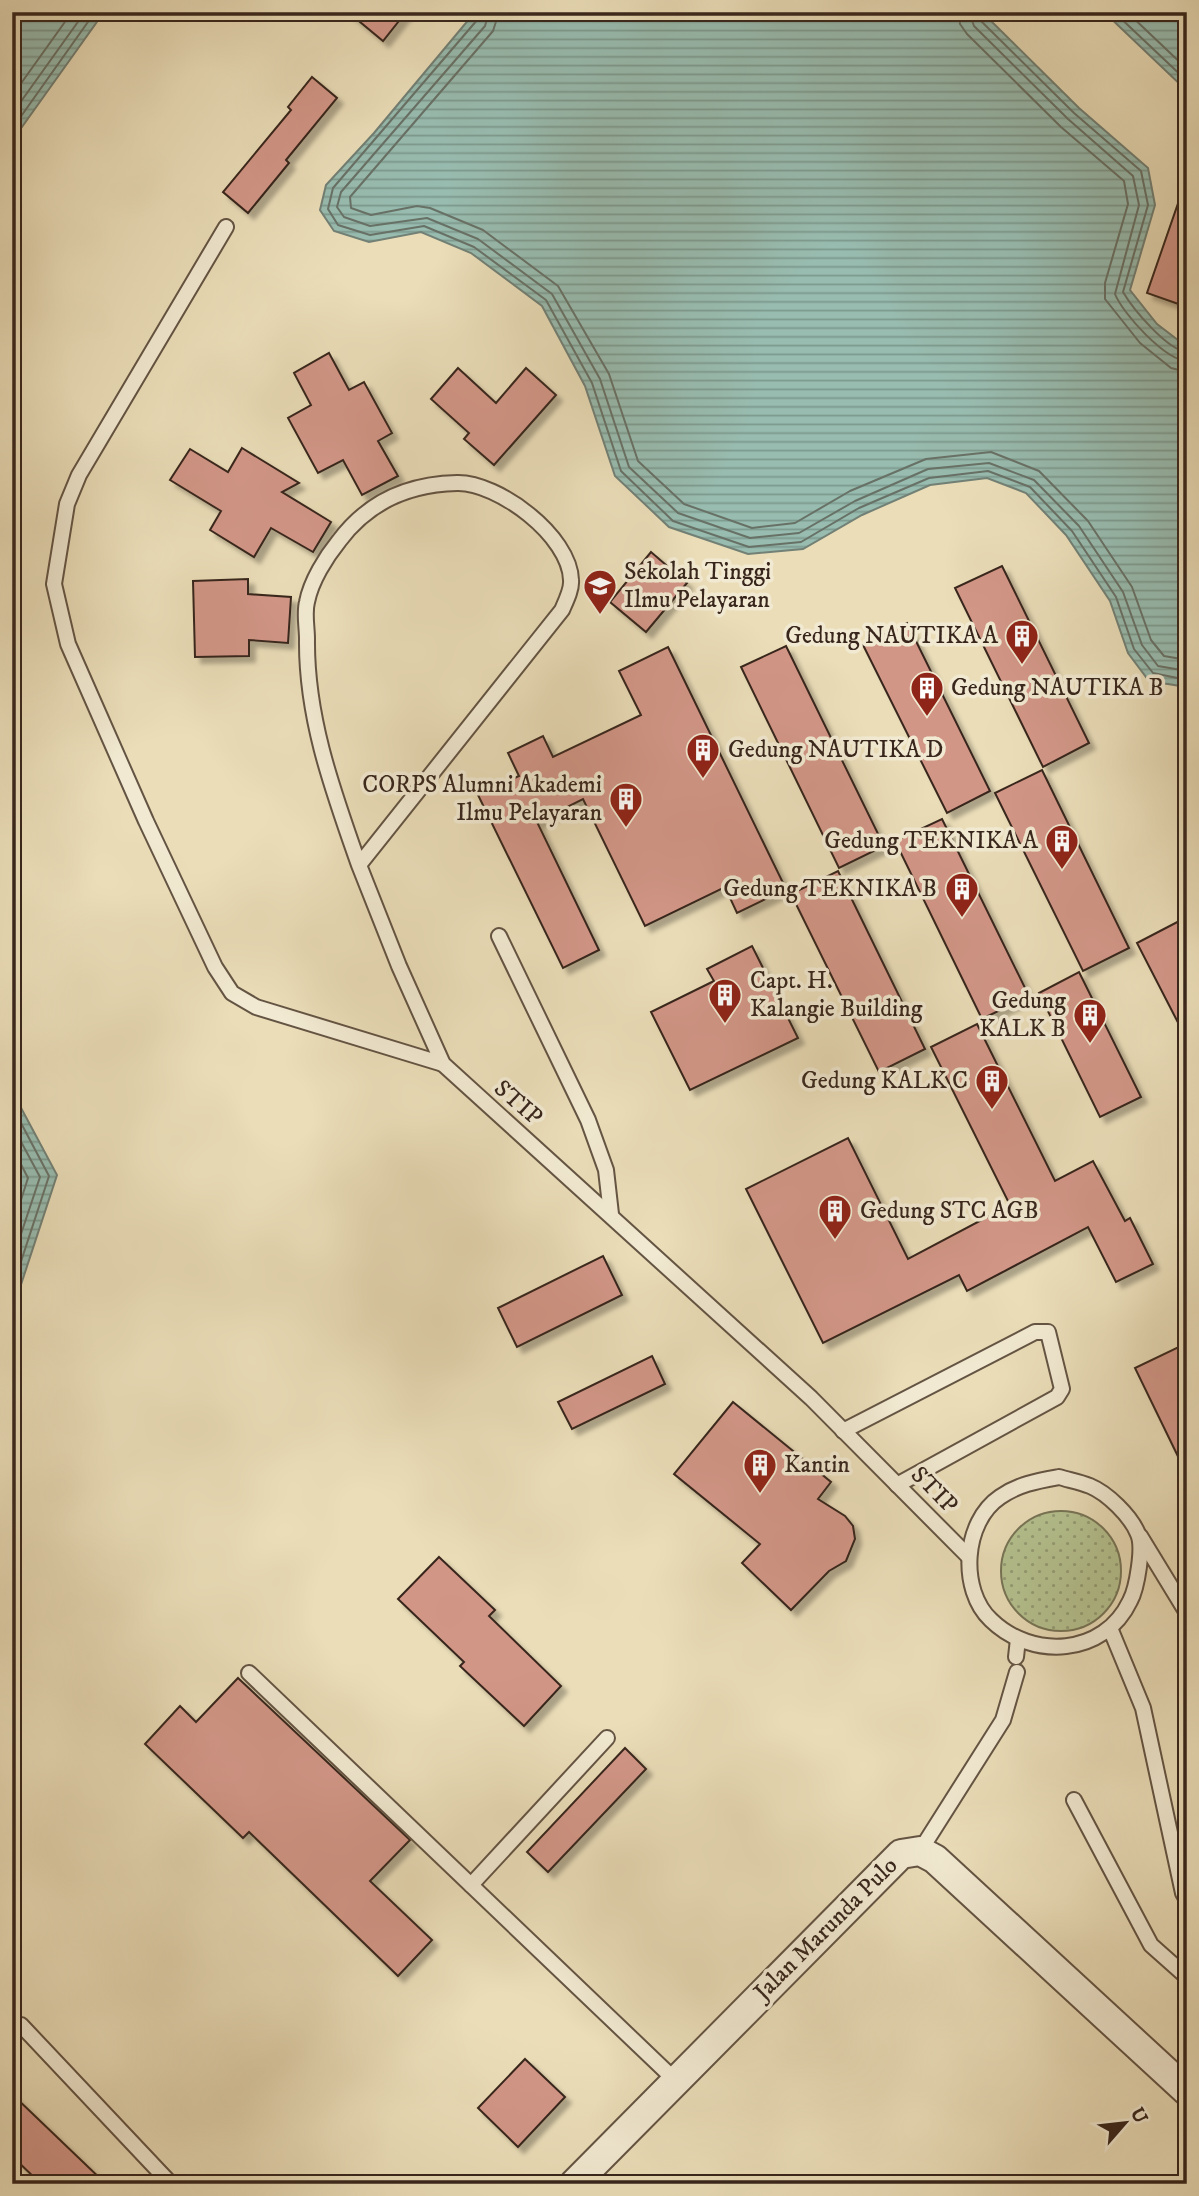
<svg xmlns="http://www.w3.org/2000/svg" width="1199" height="2196" viewBox="0 0 1199 2196" font-family="'IM FELL DW Pica',serif">
	<style>
		.grass { fill: url(#grass-dots); stroke: #767456; stroke-width: 2 }
		.water { fill: url(#water-rules); stroke: #728075; stroke-width: 2 }
		.lines { fill: none; stroke-linecap: round; stroke-linejoin: round }
		.shore { stroke: #687166; stroke-width: 2 }
		.building { fill: #d29687; stroke: #38261c; stroke-width: 2; filter: url(#shadow) }
		.service-casing { stroke: #645443; stroke-width: 18 }
		.minor-casing { stroke: #645443; stroke-width: 32 }
		.service { stroke: #f1e9d1; stroke-width: 14 }
		.minor { stroke: #f1e9d1; stroke-width: 28 }
		.labels { text-anchor: middle; dominant-baseline: central; stroke-width: 7; stroke-linejoin: round; paint-order: stroke }
		.poi-label { font-size: 24px; fill: #38261c; stroke: #f1e9d1; text-anchor: start }
		.street-label { font-size: 24px; fill: #38261c; stroke: #f1e9d1 }
	</style>
	<defs>
		<pattern id="grass-dots" width="8" height="8" patternUnits="userSpaceOnUse" patternTransform="scale(1.75)"><rect width="8" height="8" fill="#b5c290"/><path d="M2 2h.1M6 6h.1" fill="none" stroke="#949d75" stroke-width="1.8" stroke-linecap="round"/></pattern>
		<pattern id="water-rules" width="6" height="5" patternUnits="userSpaceOnUse" patternTransform="scale(1.75)"><rect width="6" height="5" fill="#98bcb0"/><path d="M0 2.5h6" fill="none" stroke="#7d998e"/></pattern>
		<filter id="shadow"><feDropShadow dx="6" dy="6" stdDeviation="2" flood-color="#0004"/></filter>
	</defs>
	<rect width="100%" height="100%" fill="#eaddb8"/>
	<filter id="stains"><feTurbulence type="fractalNoise" baseFrequency=".00286" numOctaves="4"/><feColorMatrix values="0 0 0 0 .2 0 0 0 0 .09 0 0 0 0 .02 0 0 0 .5 -.17"/></filter>
	<radialGradient id="worn" r=".72"><stop offset=".6" stop-color="#630" stop-opacity="0"/><stop offset="1" stop-color="#630" stop-opacity=".3"/></radialGradient>
	<!-- grass -->
	<circle class="grass" cx="1061" cy="1571" r="60"/>
	<!-- water -->
	<g class="water">
		<path d="M 12,12 L 104,12 L 12,141 Z"/>
		<path d="M 475,12 L 982,12 L 1079,108 L 1148,168 L 1155,205 L 1130,290 L 1157,324 L 1187,347 L 1187,687 L 1149,681 L 1128,653 L 1110,601 L 1066,535 L 1026,493 L 987,478 L 930,485 L 862,515 L 803,549 L 748,554 L 669,527 L 615,476 L 585,386 L 542,306 L 471,253 L 421,232 L 369,242 L 334,231 L 320,210 L 326,185 L 374,133 Z"/>
		<path d="M 1104,12 L 1187,12 L 1187,91 Z"/>
		<path d="M 12,1091 L 57,1175 L 12,1312 Z"/>
	</g>
	<g class="lines">
		<!-- shore -->
		<g class="shore">
			<path d="M 480,12 L 478,19 L 333,188 L 328,209 L 338,225 L 370,235 L 424,226 L 474,247 L 546,300 L 592,383 L 621,471 L 673,521 L 749,547 L 801,542 L 859,508 L 929,478 L 988,471 L 1030,487 L 1072,531 L 1116,597 L 1134,649 L 1153,673 L 1187,680"/>
			<path d="M 489,12 L 485,26 L 341,192 L 337,207 L 344,217 L 370,226 L 427,218 L 478,239 L 552,294 L 600,379 L 629,467 L 678,513 L 750,538 L 799,533 L 855,501 L 928,469 L 989,463 L 1034,480 L 1079,526 L 1123,592 L 1142,645 L 1158,666 L 1187,671"/>
			<path d="M 499,12 L 493,31 L 350,197 L 351,208 L 371,215 L 417,206 L 430,208 L 483,230 L 558,286 L 609,374 L 638,461 L 684,504 L 752,528 L 795,523 L 850,491 L 926,459 L 991,452 L 1039,471 L 1088,521 L 1132,587 L 1151,640 L 1164,656 L 1187,660"/>
			<path d="M 959,12 L 960,24 L 967,34 L 1061,127 L 1124,181 L 1128,204 L 1105,283 L 1105,299 L 1140,343 L 1171,368 L 1187,372"/>
			<path d="M 969,12 L 974,26 L 1068,119 L 1133,176 L 1139,205 L 1115,294 C 1123,314 1165,360 1187,361"/>
			<path d="M 978,12 L 980,20 L 1074,113 L 1141,171 L 1148,205 L 1123,292 C 1133,309 1167,350 1187,352"/>
			<path d="M 1114,12 L 1187,81"/>
			<path d="M 1127,12 L 1187,69"/>
			<path d="M 12,96 L 72,12"/>
			<path d="M 12,114 L 85,12"/>
			<path d="M 12,129 L 95,12"/>
			<path d="M 12,1106 L 49,1176 L 12,1289"/>
			<path d="M 12,1125 L 40,1177 L 12,1261"/>
			<path d="M 12,1147 L 28,1178 L 12,1228"/>
		</g>
	</g>
	<!-- building -->
	<g class="building">
		<path d="M 348,12 L 406,12 L 383,41 Z"/>
		<path d="M 312,77 L 337,98 L 286,160 L 289,163 L 248,213 L 223,192 L 291,110 L 288,107 Z"/>
		<path d="M 1183,189 L 1187,190 L 1187,307 L 1147,293 Z"/>
		<path d="M 329,353 L 349,390 L 364,382 L 392,433 L 378,441 L 398,476 L 362,495 L 343,460 L 318,473 L 288,418 L 311,405 L 294,373 Z"/>
		<path d="M 458,368 L 496,403 L 526,368 L 556,395 L 494,465 L 464,439 L 469,433 L 431,399 Z"/>
		<path d="M 242,448 L 299,483 L 282,492 L 331,522 L 313,552 L 271,528 L 254,557 L 210,530 L 221,511 L 170,480 L 190,449 L 228,472 Z"/>
		<path d="M 651,552 L 687,583 L 646,632 L 610,602 Z"/>
		<path d="M 1002,566 L 1089,743 L 1043,767 L 955,588 Z"/>
		<path d="M 248,579 L 248,594 L 291,597 L 288,643 L 249,640 L 249,656 L 195,657 L 193,581 Z"/>
		<path d="M 907,623 L 990,791 L 947,813 L 863,645 Z"/>
		<path d="M 786,646 L 884,846 L 839,868 L 741,667 Z"/>
		<path d="M 668,647 L 786,889 L 737,913 L 725,887 L 645,926 L 583,799 L 537,822 L 599,950 L 563,968 L 478,795 L 519,776 L 508,753 L 543,736 L 553,757 L 641,715 L 619,671 Z"/>
		<path d="M 1042,770 L 1129,948 L 1083,971 L 995,793 Z"/>
		<path d="M 942,819 L 1029,996 L 982,1019 L 895,841 Z"/>
		<path d="M 838,871 L 925,1049 L 879,1072 L 791,894 Z"/>
		<path d="M 1187,917 L 1187,1040 L 1137,943 Z"/>
		<path d="M 752,946 L 798,1038 L 690,1090 L 651,1012 L 714,981 L 707,969 Z"/>
		<path d="M 1079,972 L 1141,1097 L 1100,1117 L 1039,993 Z"/>
		<path d="M 977,1024 L 1055,1181 L 1093,1161 L 1125,1221 L 1130,1218 L 1153,1264 L 1116,1282 L 1088,1227 L 967,1291 L 959,1275 L 823,1343 L 746,1189 L 848,1138 L 908,1259 L 1010,1205 L 931,1047 Z"/>
		<path d="M 603,1256 L 622,1295 L 517,1347 L 498,1308 Z"/>
		<path d="M 1187,1343 L 1187,1475 L 1135,1368 Z"/>
		<path d="M 652,1356 L 665,1384 L 572,1429 L 558,1402 Z"/>
		<path d="M 733,1402 L 831,1482 L 818,1499 L 845,1516 L 853,1526 L 855,1539 L 846,1561 L 829,1571 L 791,1610 L 742,1563 L 760,1544 L 674,1474 Z"/>
		<path d="M 439,1557 L 495,1610 L 489,1616 L 561,1686 L 524,1726 L 460,1666 L 464,1662 L 398,1599 Z"/>
		<path d="M 238,1678 L 410,1840 L 370,1881 L 432,1940 L 398,1976 L 249,1832 L 243,1838 L 145,1744 L 180,1706 L 196,1722 Z"/>
		<path d="M 625,1748 L 646,1769 L 548,1872 L 527,1852 Z"/>
		<path d="M 525,2059 L 565,2097 L 518,2147 L 478,2108 Z"/>
		<path d="M 12,2094 L 106,2184 L 41,2184 L 12,2156 Z"/>
	</g>
	<g class="lines">
		<defs>
			<g id="service">
				<path d="M 226,227 L 79,475 L 67,504 L 54,584 L 68,644 L 146,821 L 215,967 L 232,993 L 256,1007 L 443,1064"/>
				<path d="M 359,865 C 333,791 306,718 307,639 C 307,627 304,613 307,602 C 311,581 326,557 339,541 C 368,502 408,484 457,483 C 498,482 570,536 571,580 C 572,589 566,601 562,610 L 359,865 L 399,966 L 443,1064 L 811,1398 L 969,1557"/>
				<path d="M 499,936 L 588,1120 L 606,1170 L 611,1214"/>
				<path d="M 843,1431 L 1035,1332 L 1048,1332 L 1062,1389 L 1057,1397 L 897,1485"/>
				<path d="M 1059,1477 C 1069,1480 1080,1482 1090,1486 C 1107,1493 1131,1516 1138,1534 C 1144,1547 1137,1588 1130,1601 C 1104,1656 1032,1660 991,1620 C 959,1590 963,1522 1000,1497 C 1019,1484 1037,1481 1059,1477 Z"/>
				<path d="M 1140,1536 L 1187,1613"/>
				<path d="M 1110,1628 L 1143,1708 L 1183,1893 L 1187,1900"/>
				<path d="M 1016,1657 L 1018,1639"/>
				<path d="M 249,1673 L 675,2080"/>
				<path d="M 1074,1800 L 1151,1945 L 1187,1977"/>
				<path d="M 920,1851 L 1003,1720 L 1017,1672"/>
				<path d="M 471,1885 L 607,1738"/>
				<path d="M 21,2025 L 171,2184"/>
			</g>
			<path id="minor" d="M 574,2184 L 901,1854 L 920,1851 L 935,1859 L 1187,2091"/>
		</defs>
		<!-- service casing -->
		<use href="#service" class="service-casing"/>
		<!-- minor casing -->
		<use href="#minor" class="minor-casing"/>
		<!-- service -->
		<use href="#service" class="service"/>
		<!-- minor -->
		<use href="#minor" class="minor"/>
	</g>
	<!-- icons -->
	<defs>
		<symbol id="university-pin" viewBox="-11 -11 22 30"><path d="M0 17L-7.5 6A9.5 9.5 0 1 1 7.5 6Z" fill="#8f2418" stroke="#f1e9d1"/><path d="M0-5L7-2L0 1L-7-2ZM-4 1L0 2.5L4 1V4Q0 6-4 4Z" fill="#fff"/></symbol>
		<symbol id="building-pin" viewBox="-11 -11 22 30"><path d="M0 17L-7.5 6A9.5 9.5 0 1 1 7.5 6Z" fill="#8f2418" stroke="#f1e9d1"/><path d="M-4-6H4V6H1V3H-1V6H-4ZM-2.5-4.3h1.7v1.8h-1.7ZM.8-4.3h1.7v1.8H.8ZM-2.5-1h1.7V.8h-1.7ZM.8-1h1.7V.8H.8Z" fill="#fff"/></symbol>
	</defs>
	<g fill-rule="evenodd">
		<use href="#university-pin" x="581" y="567" width="38" height="52"/>
		<use href="#building-pin" x="1003" y="617" width="38" height="52"/>
		<use href="#building-pin" x="908" y="669" width="38" height="52"/>
		<use href="#building-pin" x="684" y="731" width="38" height="52"/>
		<use href="#building-pin" x="607" y="780" width="38" height="52"/>
		<use href="#building-pin" x="1043" y="822" width="38" height="52"/>
		<use href="#building-pin" x="943" y="870" width="38" height="52"/>
		<use href="#building-pin" x="706" y="976" width="38" height="52"/>
		<use href="#building-pin" x="1071" y="996" width="38" height="52"/>
		<use href="#building-pin" x="973" y="1062" width="38" height="52"/>
		<use href="#building-pin" x="816" y="1192" width="38" height="52"/>
		<use href="#building-pin" x="741" y="1446" width="38" height="52"/>
	</g>
	<g class="labels">
		<!-- poi labels -->
		<g class="poi-label">
			<text x="624" y="572">Sekolah Tinggi<tspan x="624" dy="28">Ilmu Pelayaran</tspan></text>
			<text x="998" y="636" text-anchor="end">Gedung NAUTIKA A</text>
			<text x="951" y="688">Gedung NAUTIKA B</text>
			<text x="728" y="750">Gedung NAUTIKA D</text>
			<text x="602" y="785" text-anchor="end">CORPS Alumni Akademi<tspan x="602" dy="28">Ilmu Pelayaran</tspan></text>
			<text x="1038" y="841" text-anchor="end">Gedung TEKNIKA A</text>
			<text x="937" y="889" text-anchor="end">Gedung TEKNIKA B</text>
			<text x="750" y="981">Capt. H.<tspan x="750" dy="28">Kalangie Building</tspan></text>
			<text x="1066" y="1001" text-anchor="end">Gedung<tspan x="1066" dy="28">KALK B</tspan></text>
			<text x="968" y="1081" text-anchor="end">Gedung KALK C</text>
			<text x="860" y="1211">Gedung STC AGB</text>
			<text x="784" y="1465">Kantin</text>
		</g>
		<!-- street labels -->
		<g class="street-label">
			<text transform="translate(518 1103) rotate(41)">STIP</text>
			<text transform="translate(934 1490) rotate(45)">STIP</text>
			<text transform="translate(826 1929) rotate(-45)">Jalan Marunda Pulo</text>
		</g>
	</g>
	<!-- margin -->
	<rect width="1199" height="2196" fill="none" stroke="#eaddb8" stroke-width="42"/>
	<rect x="14" y="14" width="1171" height="2168" fill="none" stroke="#38261c" stroke-width="3.5"/>
	<rect x="21" y="21" width="1157" height="2154" fill="none" stroke="#38261c" stroke-width="2"/>
	<!-- north arrow -->
	<g transform="translate(1125 2123) rotate(62)" stroke="#f1e9d1" stroke-width="5" paint-order="stroke">
	<path d="M0-5L12 26L0 18L-12 26Z" fill="#38261c"/>
	<text y="-10" font-size="19" font-weight="bold" text-anchor="middle" fill="#38261c">U</text>
	</g>
	<rect width="100%" height="100%" filter="url(#stains)"/>
	<rect width="100%" height="100%" fill="url(#worn)"/>
</svg>
